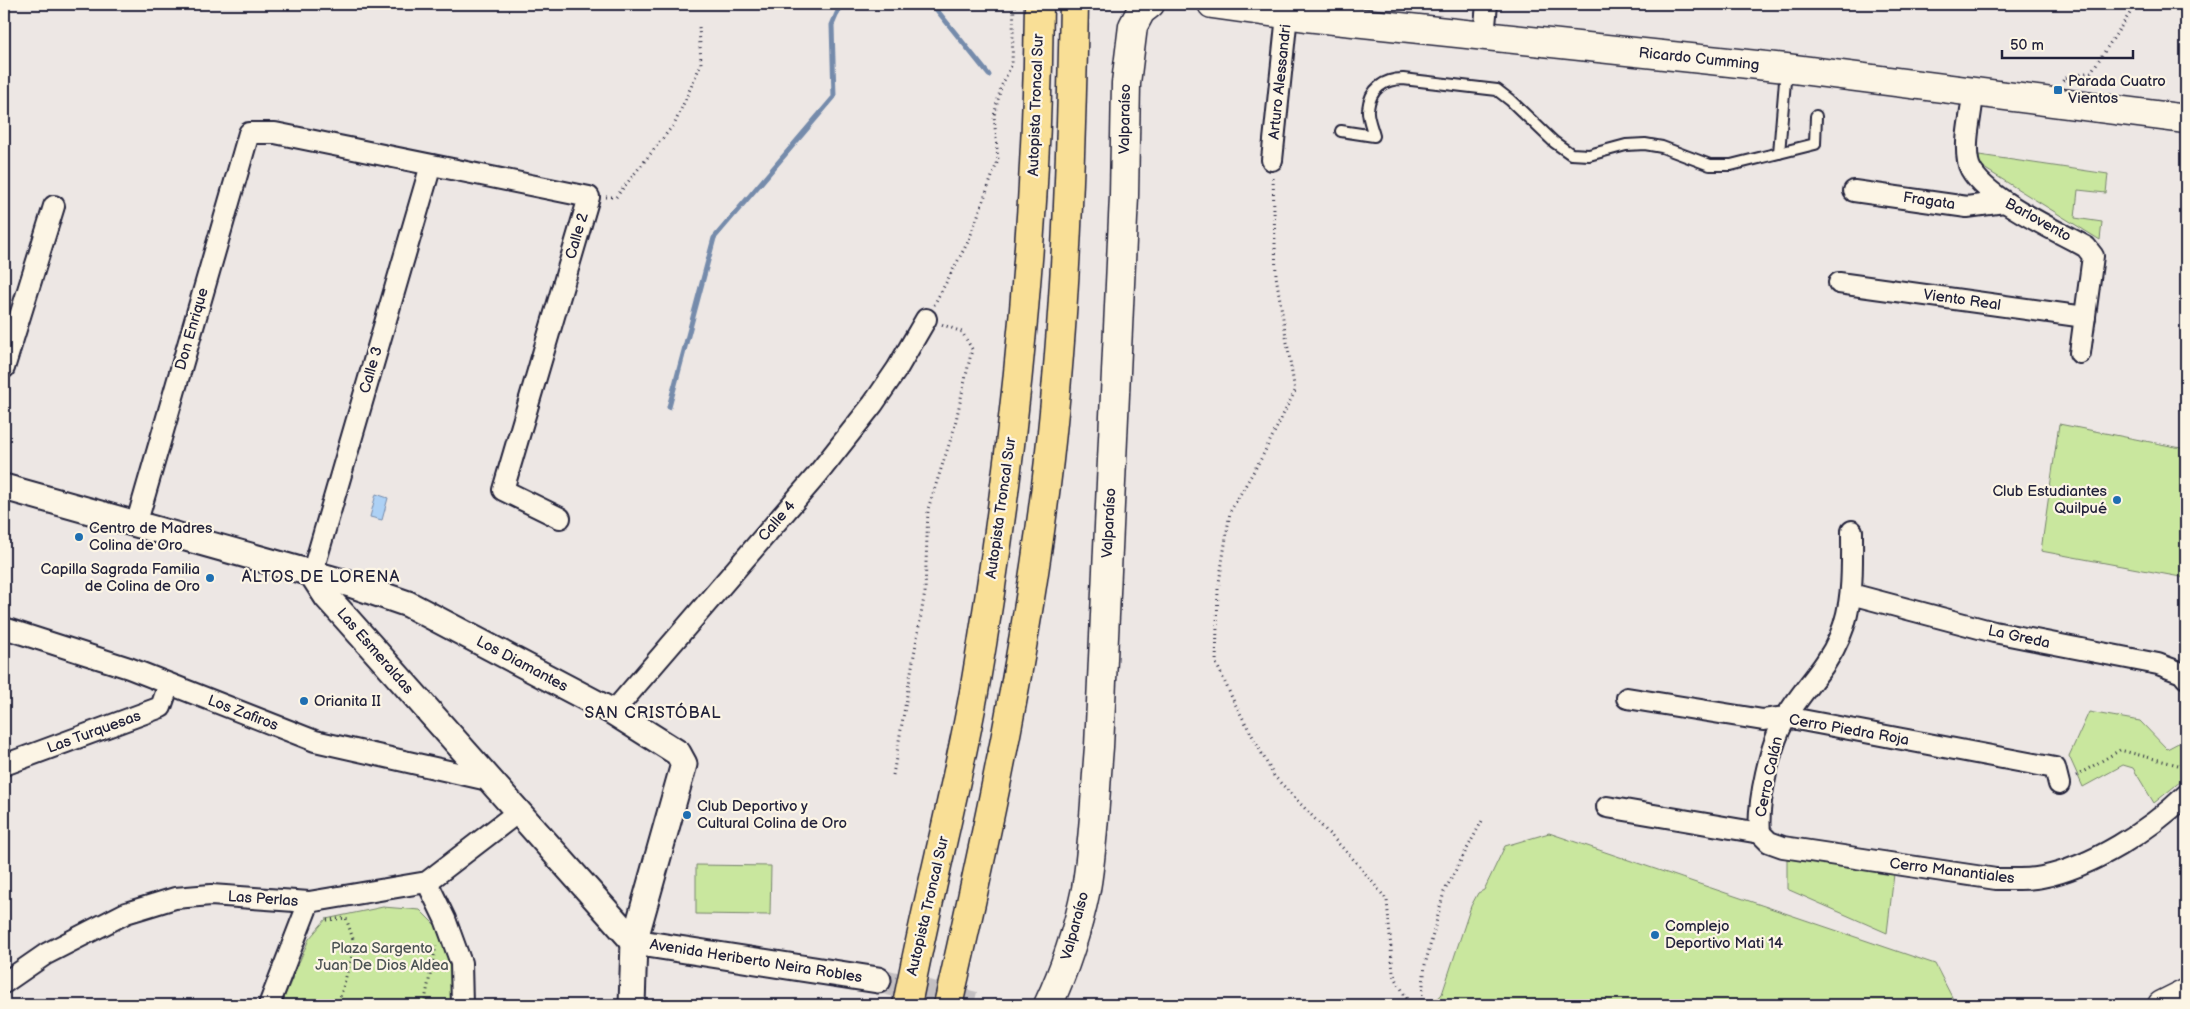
<svg xmlns="http://www.w3.org/2000/svg" width="2190" height="1009" viewBox="0 0 2190 1009" font-family="'Balsamiq Sans',sans-serif">
	<style>
		.green { fill: #c9e79e; stroke: #76846c }
		.water { fill: #add1f5; stroke: #758bab }
		.lines { fill: none; stroke-linecap: round; stroke-linejoin: round }
		.stream { stroke: #758bab; stroke-width: 5 }
		.tertiary-tunnel { stroke: #c4c0c2; stroke-width: 25; stroke-dasharray: 25 12; stroke-linecap: butt }
		.service-casing { stroke: #22223b; stroke-width: 14 }
		.minor-casing { stroke: #22223b; stroke-width: 24 }
		.tertiary-casing { stroke: #22223b; stroke-width: 29 }
		.secondary-casing { stroke: #22223b; stroke-width: 31 }
		.motorway-casing { stroke: #22223b; stroke-width: 31 }
		.path { stroke: #22223b; stroke-width: 3; stroke-dasharray: 1 4; stroke-linecap: butt }
		.service { stroke: #fcf5e5; stroke-width: 10 }
		.minor { stroke: #fcf5e5; stroke-width: 20 }
		.tertiary { stroke: #fcf5e5; stroke-width: 25 }
		.secondary { stroke: #fcf5e5; stroke-width: 28 }
		.motorway { stroke: #f9df96; stroke-width: 28 }
		.poi-dot { fill: #1f6fb2; stroke: #fcf5e5; stroke-width: 2 }
		.labels { text-anchor: middle; dominant-baseline: central; stroke-width: 4.5; stroke-linejoin: round; paint-order: stroke }
		.street-label { font-size: 15px; fill: #22223b; stroke: #fcf5e5 }
		.poi-label { font-size: 15px; fill: #22223b; stroke: #fcf5e5; text-anchor: start }
		.park-label { font-size: 15px; fill: #4c5354; stroke: #fcf5e5 }
		.neighbourhood-label { font-size: 16px; letter-spacing: 1px; fill: #22223b; stroke: #fcf5e5 }
	</style>
	<rect width="100%" height="100%" fill="#ede7e4"/>
	<filter id="ink" filterUnits="userSpaceOnUse"><feTurbulence type="fractalNoise" baseFrequency=".02" numOctaves="2"/><feDisplacementMap in="SourceGraphic" scale="10" xChannelSelector="R" yChannelSelector="G"/><feConvolveMatrix kernelMatrix="1 2 1 2 8 2 1 2 1" color-interpolation-filters="sRGB"/></filter>
	<g filter="url(#ink)">
		<!-- green -->
		<g class="green">
			<path d="M 1979,155 L 2108,174 L 2106,193 L 2078,190 L 2075,218 L 2102,222 L 2100,240 L 1979,165 Z"/>
			<path d="M 2059,424 L 2186,449 L 2186,578 L 2041,551 Z"/>
			<path d="M 2089,712 L 2140,721 L 2167,749 L 2186,739 L 2186,777 L 2154,803 L 2133,768 L 2123,765 L 2083,787 L 2069,756 Z"/>
			<path d="M 1549,833 L 1935,964 L 1956,1005 L 1432,1005 L 1442,994 L 1471,906 L 1478,893 L 1484,890 L 1505,846 Z"/>
			<path d="M 1787,856 L 1894,874 L 1887,933 L 1787,889 Z"/>
			<path d="M 696,865 L 771,866 L 770,915 L 696,914 Z"/>
			<path d="M 383,907 L 420,910 L 436,926 L 450,963 L 451,1005 L 281,1005 L 309,939 L 326,919 Z"/>
		</g>
		<!-- water -->
		<path class="water" d="M 376,494 L 388,498 L 382,520 L 370,517 Z"/>
		<g class="lines">
			<!-- stream -->
			<g class="stream">
				<path d="M 932,4 L 989,75"/>
				<path d="M 669,407 L 714,238 L 834,97 L 832,25 L 841,4"/>
			</g>
			<!-- tertiary-tunnel -->
			<path class="tertiary-tunnel" d="M 878,980 L 977,1005"/>
			<defs>
				<g id="service">
					<path d="M 1786,69 L 1779,153 L 1815,144 L 1816,116"/>
					<path d="M 1341,131 L 1374,136 C 1372,128 1367,117 1368,109 C 1370,89 1384,79 1403,79 L 1497,90 L 1510,100 L 1554,142 L 1571,154 L 1589,155 L 1626,145 L 1645,144 L 1662,147 L 1710,165 L 1731,165 L 1779,153"/>
				</g>
				<g id="minor">
					<path d="M 1484,36 L 1487,4"/>
					<path d="M 1973,92 C 1972,115 1964,138 1968,161 C 1973,194 2058,231 2086,247 L 2093,256 L 2080,353"/>
					<path d="M 1272,160 L 1287,15"/>
					<path d="M 1854,191 L 1967,207 L 2004,202"/>
					<path d="M 1839,283 L 2085,317"/>
					<path d="M 4,368 L 54,206"/>
					<path d="M 136,525 L 249,133 L 275,133 L 589,197 L 503,490 L 560,518"/>
					<path d="M 312,574 L 431,165"/>
					<path d="M 1851,594 L 1994,632 L 2158,664 L 2182,673 L 2186,678"/>
					<path d="M 4,628 L 129,668 L 315,741 L 488,780"/>
					<path d="M 1627,698 L 1763,720 L 1786,717 L 2055,768 L 2059,784"/>
					<path d="M 613,712 L 817,475 L 873,404 L 897,369 L 926,319"/>
					<path d="M 4,765 L 161,707 L 169,684"/>
					<path d="M 1607,807 L 1760,833"/>
					<path d="M 1760,833 L 1769,842 L 1783,847 L 1996,879 C 2011,879 2027,880 2042,877 C 2092,867 2150,830 2186,795"/>
					<path d="M 1760,833 C 1757,803 1770,745 1785,719 C 1802,689 1826,670 1840,636 C 1854,603 1852,567 1852,531"/>
					<path d="M 427,882 L 445,919 L 461,963 L 462,1005"/>
					<path d="M 4,983 L 46,954 L 126,913 L 175,898 L 211,895 L 309,902 L 427,882 L 518,812"/>
					<path d="M 269,1005 L 309,902"/>
				</g>
				<g id="tertiary">
					<path d="M 4,487 L 350,584 L 408,604 L 613,712 L 678,753 L 684,764 L 634,942 L 632,1005"/>
					<path d="M 312,574 L 327,597 L 346,618 L 634,942"/>
					<path d="M 634,942 L 878,980"/>
				</g>
				<g id="secondary">
					<path d="M 1212,4 L 1306,17 L 1786,68 L 2186,119"/>
					<path d="M 1048,1005 C 1065,969 1078,928 1086,889 C 1094,842 1095,794 1099,747 L 1124,196 L 1126,83 L 1133,26 L 1141,11 L 1150,4"/>
					<path d="M 2162,1005 L 2186,993"/>
				</g>
				<g id="motorway">
					<path d="M 907,1005 C 927,900 955,797 974,692 C 1013,465 1037,234 1039,4"/>
					<path d="M 948,1005 C 989,826 1028,644 1049,460 C 1066,309 1071,156 1074,4"/>
				</g>
			</defs>
			<!-- service casing -->
			<use href="#service" class="service-casing"/>
			<!-- minor casing -->
			<use href="#minor" class="minor-casing"/>
			<!-- tertiary casing -->
			<use href="#tertiary" class="tertiary-casing"/>
			<!-- secondary casing -->
			<use href="#secondary" class="secondary-casing"/>
			<!-- motorway casing -->
			<use href="#motorway" class="motorway-casing"/>
			<!-- path -->
			<g class="path">
				<path d="M 2063,81 L 2064,78 L 2091,72 L 2136,4"/>
				<path d="M 1273,178 L 1276,276 L 1295,391 L 1262,457 L 1230,512 L 1218,589 L 1216,663 L 1234,702 L 1274,776 L 1356,862 L 1387,900 L 1393,973 L 1410,1005"/>
				<path d="M 606,197 L 616,197 L 675,123 L 701,64 L 699,26"/>
				<path d="M 934,305 L 969,240 L 998,160 L 994,116 L 1001,87 L 1012,64 L 1014,4"/>
				<path d="M 893,775 L 925,592 L 928,509 L 954,429 L 972,349 L 962,332 L 941,324"/>
				<path d="M 2076,776 L 2120,750 L 2186,767"/>
				<path d="M 327,920 L 346,918 L 355,945 L 338,1005"/>
				<path d="M 424,1005 L 436,946"/>
				<path d="M 1421,1005 L 1425,965 L 1444,892 L 1483,819"/>
			</g>
			<!-- service -->
			<use href="#service" class="service"/>
			<!-- minor -->
			<use href="#minor" class="minor"/>
			<!-- tertiary -->
			<use href="#tertiary" class="tertiary"/>
			<!-- secondary -->
			<use href="#secondary" class="secondary"/>
			<!-- motorway -->
			<use href="#motorway" class="motorway"/>
		</g>
	</g>
	<!-- markers -->
	<g class="poi-dot">
		<rect x="2053" y="85" width="10" height="10" rx="2.5"/>
		<circle cx="2117" cy="500" r="5"/>
		<circle cx="79" cy="537" r="5"/>
		<circle cx="210" cy="578" r="5"/>
		<circle cx="304" cy="701" r="5"/>
		<circle cx="687" cy="815" r="5"/>
		<circle cx="1655" cy="935" r="5"/>
	</g>
	<g class="labels">
		<!-- street labels -->
		<g class="street-label">
			<text transform="translate(1699 59) rotate(6)">Ricardo Cumming</text>
			<text transform="translate(1280 82) rotate(-84)">Arturo Alessandri</text>
			<text transform="translate(1036 105) rotate(-88)">Autopista Troncal Sur</text>
			<text transform="translate(1125 119) rotate(-89)">Valparaíso</text>
			<text transform="translate(1929 201) rotate(8)">Fragata</text>
			<text transform="translate(2038 220) rotate(29)">Barlovento</text>
			<text transform="translate(577 236) rotate(-74)">Calle 2</text>
			<text transform="translate(1962 300) rotate(8)">Viento Real</text>
			<text transform="translate(192 329) rotate(-74)">Don Enrique</text>
			<text transform="translate(371 370) rotate(-74)">Calle 3</text>
			<text transform="translate(1001 508) rotate(-82)">Autopista Troncal Sur</text>
			<text transform="translate(777 521) rotate(-49)">Calle 4</text>
			<text transform="translate(1109 523) rotate(-87)">Valparaíso</text>
			<text transform="translate(2019 637) rotate(12)">La Greda</text>
			<text transform="translate(375 651) rotate(49)">Las Esmeraldas</text>
			<text transform="translate(522 664) rotate(28)">Los Diamantes</text>
			<text transform="translate(243 713) rotate(21)">Los Zafiros</text>
			<text transform="translate(1849 730) rotate(10)">Cerro Piedra Roja</text>
			<text transform="translate(94 732) rotate(-20)">Las Turquesas</text>
			<text transform="translate(1769 777) rotate(-78)">Cerro Calán</text>
			<text transform="translate(1952 871) rotate(7)">Cerro Manantiales</text>
			<text transform="translate(263 899) rotate(4)">Las Perlas</text>
			<text transform="translate(928 906) rotate(-77)">Autopista Troncal Sur</text>
			<text transform="translate(1075 926) rotate(-75)">Valparaíso</text>
			<text transform="translate(756 961) rotate(9)">Avenida Heriberto Neira Robles</text>
		</g>
		<!-- poi labels -->
		<g class="poi-label">
			<text x="2068" y="81">Parada Cuatro<tspan x="2068" dy="17">Vientos</tspan></text>
			<text x="2107" y="491" text-anchor="end">Club Estudiantes<tspan x="2107" dy="17">Quilpué</tspan></text>
			<text x="89" y="528">Centro de Madres<tspan x="89" dy="17">Colina de Oro</tspan></text>
			<text x="200" y="569" text-anchor="end">Capilla Sagrada Familia<tspan x="200" dy="17">de Colina de Oro</tspan></text>
			<text x="314" y="701">Orianita II</text>
			<text x="697" y="806">Club Deportivo y<tspan x="697" dy="17">Cultural Colina de Oro</tspan></text>
			<text x="1665" y="926">Complejo<tspan x="1665" dy="17">Deportivo Mati 14</tspan></text>
		</g>
		<!-- park labels -->
		<g class="park-label">
			<text x="382" y="948">Plaza Sargento<tspan x="382" dy="17">Juan De Dios Aldea</tspan></text>
		</g>
		<!-- neighbourhood labels -->
		<g class="neighbourhood-label">
			<text x="321" y="577">ALTOS DE LORENA</text>
			<text x="653" y="713">SAN CRISTÓBAL</text>
		</g>
	</g>
	<!-- margin -->
	<rect width="2190" height="1009" fill="none" stroke="#fcf5e5" stroke-width="20"/>
	<rect x="10" y="10" width="2170" height="989" fill="none" stroke="#22223b" stroke-width="2" filter="url(#ink)"/>
	<!-- scale -->
	<path d="M2002 50v8h131v-8" fill="none" stroke="#22223b" stroke-width="2.5"/>
	<text x="2010" y="50" font-size="15" fill="#22223b" stroke="#fcf5e5" stroke-width="4" paint-order="stroke">50 m</text>
</svg>
